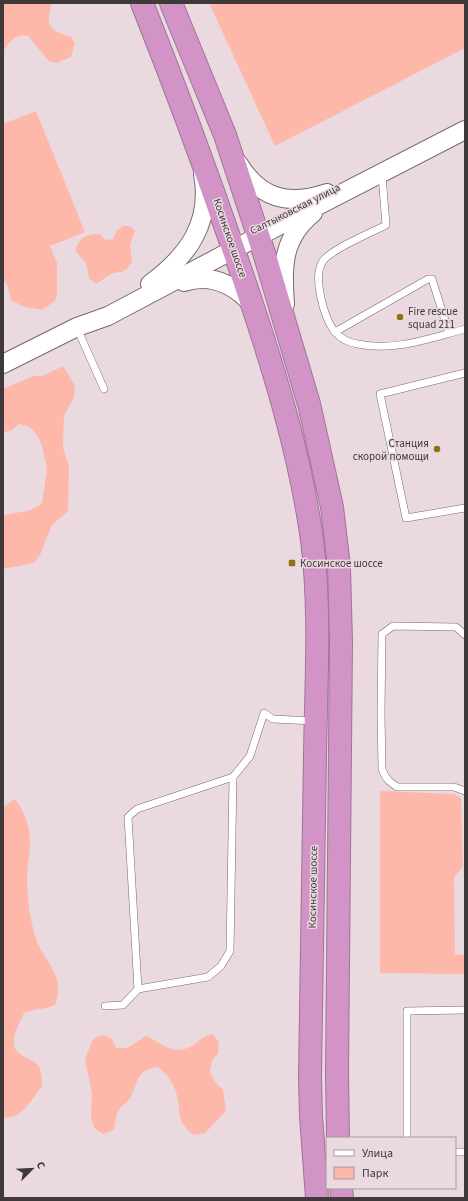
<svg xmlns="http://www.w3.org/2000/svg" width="468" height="1201" viewBox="0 0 468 1201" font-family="'Source Sans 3',sans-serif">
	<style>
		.green { fill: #feb8a9 }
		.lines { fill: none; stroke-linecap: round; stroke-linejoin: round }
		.lane-casing { stroke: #77696e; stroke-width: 8 }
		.secondary-casing { stroke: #77696e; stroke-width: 20 }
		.highway-casing { stroke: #9f7496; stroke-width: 24 }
		.lane { stroke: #fff; stroke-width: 7 }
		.secondary { stroke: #fff; stroke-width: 18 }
		.highway { stroke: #d294c7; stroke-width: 22 }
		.poi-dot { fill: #8b7215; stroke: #eadae0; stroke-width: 1.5 }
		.labels { text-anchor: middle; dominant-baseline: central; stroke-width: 3; stroke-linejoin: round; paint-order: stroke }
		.street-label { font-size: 11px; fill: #3f393b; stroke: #eadae0 }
		.poi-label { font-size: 11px; fill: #3f393b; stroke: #eadae0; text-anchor: start }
	</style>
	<rect width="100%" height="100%" fill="#eadae0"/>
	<!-- green -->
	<g class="green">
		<path d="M 3,3 L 49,3 L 51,5 C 46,27 49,30 71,37 L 75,43 L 71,57 L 56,63 L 49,61 L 28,36 C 14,34 10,41 3,52 Z"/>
		<path d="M 209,3 L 465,3 L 465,48 L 275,146 Z"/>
		<path d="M 36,111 L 85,232 L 50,246 L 57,263 L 57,294 L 55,301 L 42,310 L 25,307 L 11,300 L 7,284 L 3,280 L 3,124 Z"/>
		<path d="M 123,226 L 130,226 L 135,231 L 130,245 L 132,261 L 128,268 L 122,272 L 113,273 L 96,284 L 89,278 L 86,263 L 75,251 C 79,238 86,233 100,234 L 105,240 L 113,239 L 116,231 Z"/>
		<path d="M 63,366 L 75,386 L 74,397 L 64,416 L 63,447 L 69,467 L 68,511 L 52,525 L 40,555 L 34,563 L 3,569 L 3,516 C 19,510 28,515 42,503 L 47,469 L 42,446 L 38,437 L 30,427 L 19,424 L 11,431 L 3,432 L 3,389 L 33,376 L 43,376 Z"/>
		<path d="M 380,791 L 454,794 L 461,798 L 463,866 L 454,878 L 455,954 L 465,955 L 465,974 L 380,973 Z"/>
		<path d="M 15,799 C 24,810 30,827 30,841 C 31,852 27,864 27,875 C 27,893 29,914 34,932 C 40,961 67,971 55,1005 C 44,1010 35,1008 24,1013 C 19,1025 5,1046 22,1055 C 26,1058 35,1061 38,1065 C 42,1071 42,1079 42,1086 C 31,1100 23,1118 3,1118 L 3,807 Z"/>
		<path d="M 213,1034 L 219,1043 L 218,1053 L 212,1061 L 210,1071 L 215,1082 L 223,1090 L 226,1111 L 205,1133 L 194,1135 C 177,1123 181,1115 177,1096 C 175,1085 167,1074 158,1067 C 138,1071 139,1077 132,1094 C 130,1101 122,1105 118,1111 C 116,1116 115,1124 114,1130 L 104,1134 L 94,1128 L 91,1116 L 92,1093 L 85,1059 L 93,1039 L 102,1035 L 112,1039 L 116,1048 L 127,1048 L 146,1036 C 162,1043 174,1058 195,1044 C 204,1038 200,1037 213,1034 Z"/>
	</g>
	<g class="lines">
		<defs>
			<g id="lane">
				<path d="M 382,175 L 386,225 C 371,233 331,249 323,261 C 312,276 324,317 334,331 C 340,338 349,343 358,344 C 394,352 430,338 465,329"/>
				<path d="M 77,328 L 104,389"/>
				<path d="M 335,332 L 428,279 L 432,279 L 449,333"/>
				<path d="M 465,373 L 380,394 L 406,518 L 465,508"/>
				<path d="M 465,635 L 456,627 L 393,626 L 382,634 L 381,713 L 382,769 L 385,776 L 389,781 L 397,787 L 454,787 L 465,791"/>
				<path d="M 233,777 L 137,809 L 128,817 L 138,989 L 208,977 L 221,966 L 230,951 L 233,777 L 250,756 L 264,713 L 273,719 L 314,721"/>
				<path d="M 105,1006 L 123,1005 L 138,989"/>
				<path d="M 407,1138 L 407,1011 L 465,1010"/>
				<path d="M 455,1152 L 465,1152"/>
			</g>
			<g id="secondary">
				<path d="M 238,163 C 260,199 288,206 327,193"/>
				<path d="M 184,282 C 211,273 233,284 252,304"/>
				<path d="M 150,284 C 188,256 212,223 203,174"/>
				<path d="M 285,304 C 282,267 282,238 313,213"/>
				<path d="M 3,364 L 77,327 L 108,316 L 259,236 L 465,130"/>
			</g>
			<g id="highway">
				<path d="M 142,3 C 179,96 213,189 245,283 C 273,366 300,453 312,540 C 321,611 316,684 315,755 C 314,862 312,969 310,1076 L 311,1116 L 317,1198"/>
				<path d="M 171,3 L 225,135 L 265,256 L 309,404 L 332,507 L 339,567 L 341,642 L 337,1073 L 338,1138"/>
				<path d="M 341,1188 L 342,1198"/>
			</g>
		</defs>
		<!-- lane casing -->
		<use href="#lane" class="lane-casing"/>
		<!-- secondary casing -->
		<use href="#secondary" class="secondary-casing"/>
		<!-- highway casing -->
		<use href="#highway" class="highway-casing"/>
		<!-- lane -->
		<use href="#lane" class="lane"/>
		<!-- secondary -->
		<use href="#secondary" class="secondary"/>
		<!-- highway -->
		<use href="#highway" class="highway"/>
	</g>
	<!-- markers -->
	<g class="poi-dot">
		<circle cx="400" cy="317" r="4"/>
		<circle cx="437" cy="449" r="4"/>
		<rect x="288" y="559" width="8" height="8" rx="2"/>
	</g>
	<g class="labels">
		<!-- street labels -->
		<g class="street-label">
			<text transform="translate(295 209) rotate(-27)">Салтыковская улица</text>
			<text transform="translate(230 238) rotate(71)">Косинское шоссе</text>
			<text transform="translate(313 887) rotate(-89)">Косинское шоссе</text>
		</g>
		<!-- poi labels -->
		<g class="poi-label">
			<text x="408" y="311">Fire rescue<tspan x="408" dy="13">squad 211</tspan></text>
			<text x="429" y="443" text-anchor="end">Станция<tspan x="429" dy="13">скорой помощи</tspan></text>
			<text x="300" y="563">Косинское шоссе</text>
		</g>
	</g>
	<!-- border -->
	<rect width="468" height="1201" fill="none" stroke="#3f393b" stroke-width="8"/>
	<!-- legend -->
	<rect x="326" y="1137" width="130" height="52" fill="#eadae0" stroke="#a69a9e"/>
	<rect x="334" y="1150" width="20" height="6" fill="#ffffff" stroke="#a69a9e"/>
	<text x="362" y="1157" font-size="12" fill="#3f393b">Улица</text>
	<rect x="334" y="1167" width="20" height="12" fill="#feb8a9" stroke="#a69a9e"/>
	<text x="362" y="1177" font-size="12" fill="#3f393b">Парк</text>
	<!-- north arrow -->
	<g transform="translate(32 1169) rotate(66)" stroke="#eadae0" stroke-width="3" paint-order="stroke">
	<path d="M0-3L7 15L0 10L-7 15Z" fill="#3f393b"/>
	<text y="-6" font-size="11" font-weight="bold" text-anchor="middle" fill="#3f393b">С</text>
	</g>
</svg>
